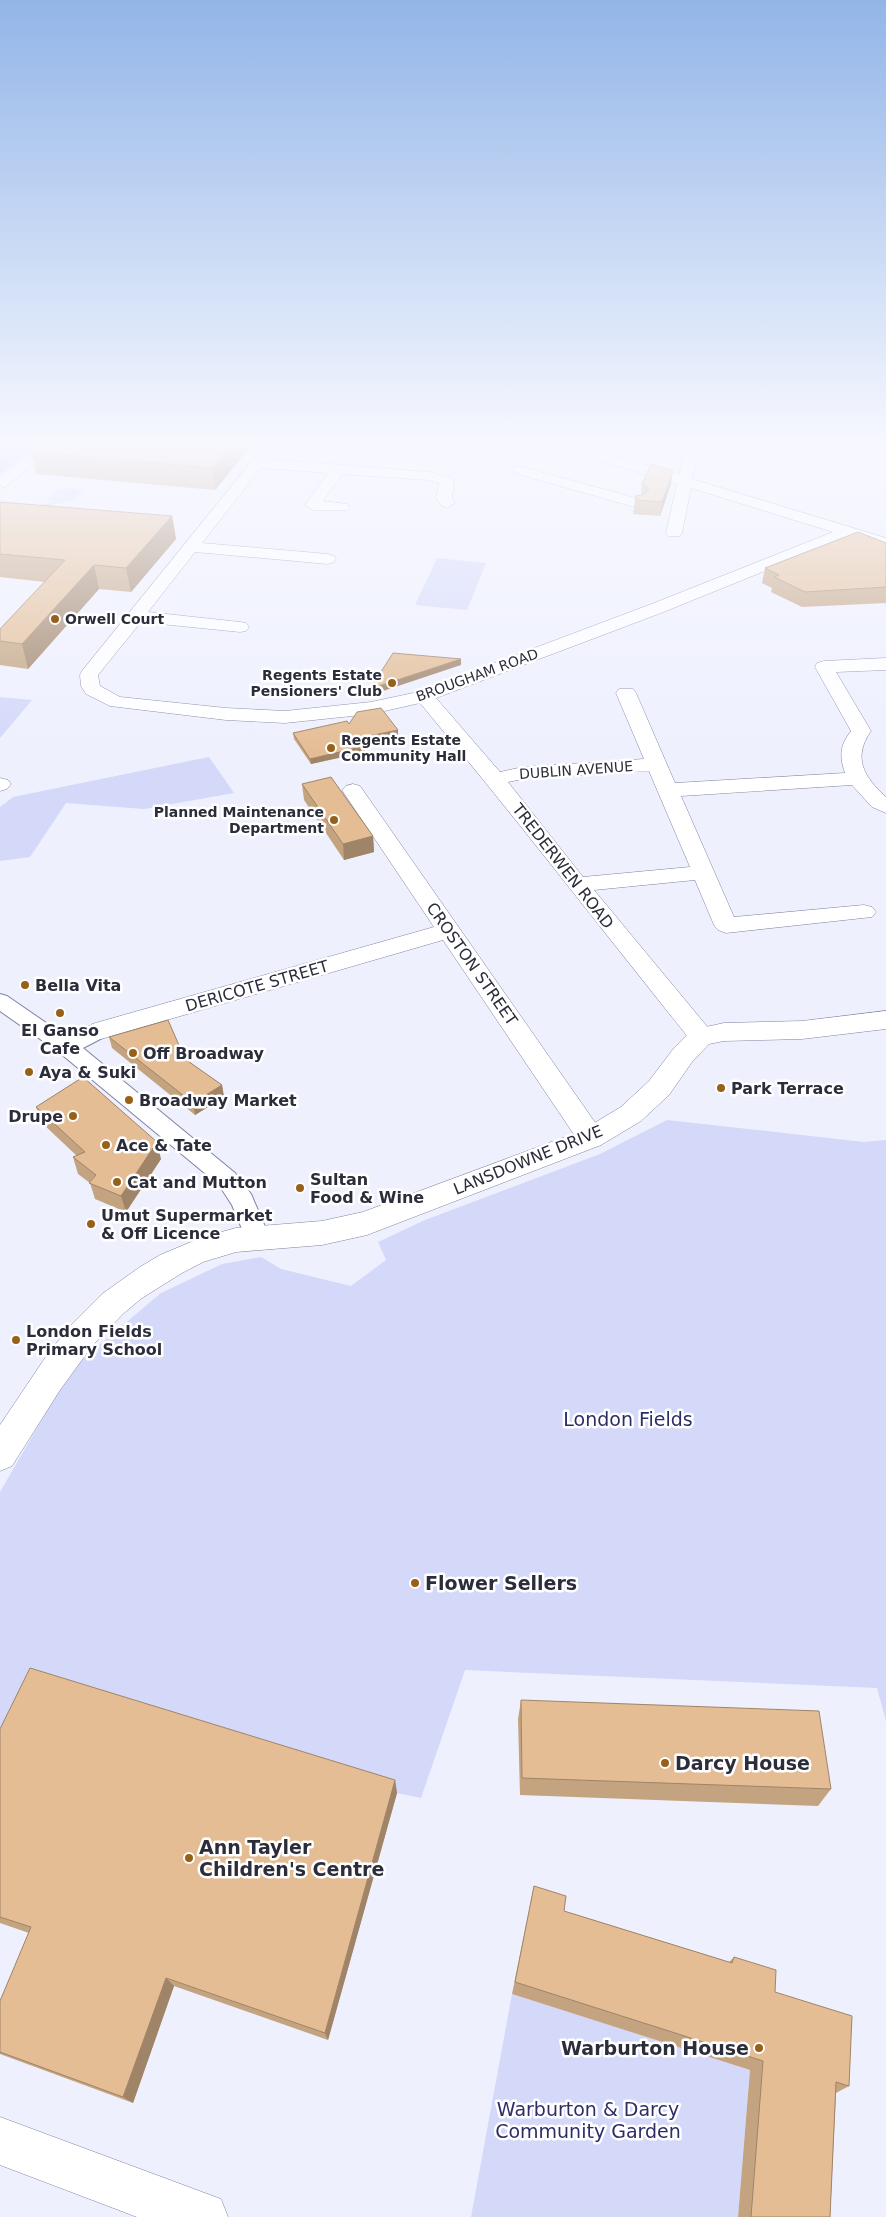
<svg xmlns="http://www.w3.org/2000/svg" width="886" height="2217" viewBox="0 0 886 2217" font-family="'DejaVu Sans',sans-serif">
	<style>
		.green { fill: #d4d8f9 }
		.water { fill: #b2b6e8 }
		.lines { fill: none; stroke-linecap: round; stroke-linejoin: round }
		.pedestrian-casing { stroke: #8083a1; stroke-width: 2 }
		.minor-casing { stroke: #8083a1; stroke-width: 1 }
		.tertiary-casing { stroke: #8083a1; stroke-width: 1 }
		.pedestrian { fill: #fff; fill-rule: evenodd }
		.minor { fill: #fff; fill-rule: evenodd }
		.tertiary { fill: #fff; fill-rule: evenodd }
		.wall { fill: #c4a380 }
		.shaded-wall { fill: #a08468 }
		.building { fill: #e4bd95; stroke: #a08468 }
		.poi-dot { fill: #98611a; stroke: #fff; stroke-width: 2 }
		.labels { text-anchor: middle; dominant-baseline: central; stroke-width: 5; stroke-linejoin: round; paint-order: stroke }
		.far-poi-label { font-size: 14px; font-weight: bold; fill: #2c2d3a; stroke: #fff; text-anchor: start }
		.far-street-label { font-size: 14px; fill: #2c2d3a; stroke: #fff }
		.street-label { font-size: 16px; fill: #2c2d3a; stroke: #fff }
		.poi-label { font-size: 16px; font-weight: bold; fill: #2c2d3a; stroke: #fff; text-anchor: start }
		.near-park-label { font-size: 19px; fill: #2e2d67; stroke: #fff }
		.near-poi-label { font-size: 19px; font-weight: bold; fill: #2c2d3a; stroke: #fff; text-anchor: start }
	</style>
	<rect width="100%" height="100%" fill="#eef0fe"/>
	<!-- green -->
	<g class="green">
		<path d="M 74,488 L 83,492 L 74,500 L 52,505 L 55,507 L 34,506 L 53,502 L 47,498 L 57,490 Z"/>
		<path d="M 437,558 L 486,563 L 467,610 L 415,605 Z"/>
		<path d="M 0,697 L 32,700 L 0,738 Z"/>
		<path d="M 209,757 L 234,793 L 144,809 L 66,803 L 30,857 L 0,861 L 0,807 L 13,797 Z"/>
		<path d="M 667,1120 L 864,1142 L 886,1140 L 886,1721 L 877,1688 L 465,1670 L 421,1798 L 397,1793 L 0,1767 L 0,1492 L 71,1369 L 161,1293 L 222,1264 L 261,1257 L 281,1269 L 351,1286 L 386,1260 L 378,1242 L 425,1220 L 600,1154 Z"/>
		<path d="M 512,1994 L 750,2070 L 738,2217 L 471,2217 Z"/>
	</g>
	<!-- water -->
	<path class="water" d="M 0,441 L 43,441 L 0,474 Z"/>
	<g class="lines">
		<defs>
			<path id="pedestrian" d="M 0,994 L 7,996 L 68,1038 C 80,1030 95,1021 108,1025 L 112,1030 L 108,1035 L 83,1048 L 235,1173 L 251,1194 L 269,1236 L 266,1243 L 257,1246 L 248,1243 L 232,1205 L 219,1185 L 60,1053 L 0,1011 Z"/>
			<g id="minor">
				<path d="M 46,441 L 62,441 L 5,487 L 0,488 L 0,477 Z"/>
				<path d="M 268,441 L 282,441 L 268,459 L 429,472 L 452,478 L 454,481 L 452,498 L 455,503 L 447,508 L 442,506 L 436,498 L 439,483 L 428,480 L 342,474 L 323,501 L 347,504 L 350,507 L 347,510 L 313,510 L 305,505 L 328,473 L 261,468 L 202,543 L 328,554 L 334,556 L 336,559 L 334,562 L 328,564 L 195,552 L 148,612 L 240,622 L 246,623 L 249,627 L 246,631 L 240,632 L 141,622 L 98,675 L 100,686 L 120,697 L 226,708 L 285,711 L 371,702 L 418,692 L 649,605 L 833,532 L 691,488 L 682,533 L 680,536 L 668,536 L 666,533 L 677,484 L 545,444 L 543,441 L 565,441 L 679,475 L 683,454 L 641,444 L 639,441 L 666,441 L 685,445 L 686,441 L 700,441 L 692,479 L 886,538 L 886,548 L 849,537 L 661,613 L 436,698 L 500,772 L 523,767 L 644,759 L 616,693 L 619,689 L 633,689 L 636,693 L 675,783 L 845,773 C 839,756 840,745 851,731 L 815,667 L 817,663 L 824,661 L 886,658 L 886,670 L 836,672 L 871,731 C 852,758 864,777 886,797 L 886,813 L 872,807 L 852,785 L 681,796 L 734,917 L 864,905 L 872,907 L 876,912 L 872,917 L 726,933 L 718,930 L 714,925 L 695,880 L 594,890 L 710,1030 L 714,1036 L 710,1042 L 701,1045 L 692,1042 C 601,929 513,814 420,703 L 371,714 L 285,723 L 226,720 L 110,706 L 86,694 L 81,686 L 80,675 L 82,671 ZM 649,771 L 690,867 L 583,877 L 508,782 L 523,779 Z"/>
				<path d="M 519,466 L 643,500 L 646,503 L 638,508 L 514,473 L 512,470 L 514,467 Z"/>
				<path d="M 0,778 L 8,780 L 11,784 L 7,789 L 0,791 Z"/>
				<path d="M 353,784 L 360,786 L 601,1131 L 605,1138 L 601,1145 L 591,1148 L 581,1145 L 443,940 L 101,1039 L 92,1036 L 88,1030 L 92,1024 L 434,927 L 342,790 L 346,786 Z"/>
				<path d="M 0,2117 L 221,2199 L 228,2217 L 137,2217 L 0,2165 Z"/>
			</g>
			<path id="tertiary" d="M 886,1011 L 886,1029 L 802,1039 L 724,1041 L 709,1044 L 692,1062 L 669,1095 L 641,1121 L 601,1145 L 367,1235 L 322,1245 L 236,1252 L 203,1262 L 182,1273 L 142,1298 L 124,1313 L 92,1346 L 60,1390 L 12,1466 L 0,1471 L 0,1425 L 47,1355 L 70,1326 L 102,1294 L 140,1267 L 160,1255 L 203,1237 L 236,1228 L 322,1221 L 363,1212 L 581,1131 L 621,1107 L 649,1081 L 674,1048 L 692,1030 L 724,1023 L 802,1021 Z"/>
		</defs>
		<!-- pedestrian casing -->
		<use href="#pedestrian" class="pedestrian-casing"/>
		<!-- minor casing -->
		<use href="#minor" class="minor-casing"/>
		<!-- tertiary casing -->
		<use href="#tertiary" class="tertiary-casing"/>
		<!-- pedestrian -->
		<use href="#pedestrian" class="pedestrian"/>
		<!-- minor -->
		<use href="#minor" class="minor"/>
		<!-- tertiary -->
		<use href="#tertiary" class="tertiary"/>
	</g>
	<!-- wall -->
	<g class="wall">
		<path d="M 44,441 L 255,441 L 215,490 L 36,474 L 31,452 Z"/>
		<path d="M 642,484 L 671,484 L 660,516 L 633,514 L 635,500 L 641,496 Z"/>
		<path d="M 0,502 L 172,516 L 176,539 L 131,592 L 99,589 L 28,669 L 0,665 L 0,629 L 45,582 L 0,577 Z"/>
		<path d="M 886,543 L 886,603 L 802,607 L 771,592 L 772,588 L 762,583 L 765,568 Z"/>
		<path d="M 349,724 L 398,730 L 398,735 L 363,743 L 365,752 L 311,764 L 294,739 L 293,733 Z"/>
		<path d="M 302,784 L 373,836 L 374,852 L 344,860 L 304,800 Z"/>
		<path d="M 109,1037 L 185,1059 L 222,1085 L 224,1097 L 195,1115 L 112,1048 Z"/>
		<path d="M 36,1107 L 161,1159 L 126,1212 L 95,1199 L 90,1183 L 78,1174 L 73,1157 L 77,1156 L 42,1123 Z"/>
		<path d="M 521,1700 L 831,1789 L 818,1806 L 520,1795 L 518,1719 Z"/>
		<path d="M 0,1729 L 395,1780 L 397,1793 L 328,2040 L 174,1986 L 133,2103 L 0,2054 L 0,2001 L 29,1933 L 0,1923 Z"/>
		<path d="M 534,1886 L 564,1911 L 729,1962 L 734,1957 L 775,1992 L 849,2086 L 836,2093 L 830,2217 L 738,2217 L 750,2070 L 512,1994 Z"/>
	</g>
	<!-- shaded-wall -->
	<g class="shaded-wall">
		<path d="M 235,441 L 255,441 L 215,490 L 212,468 Z"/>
		<path d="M 673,471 L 671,484 L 660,516 L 662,502 Z"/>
		<path d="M 172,516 L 176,539 L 131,592 L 126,568 Z"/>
		<path d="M 94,565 L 99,589 L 28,669 L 22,644 Z"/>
		<path d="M 461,659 L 461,665 L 371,695 L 370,689 Z"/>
		<path d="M 398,730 L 398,735 L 360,744 L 359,738 Z"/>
		<path d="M 365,746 L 365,752 L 311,764 L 310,759 Z"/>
		<path d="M 373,836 L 374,852 L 344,860 L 343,844 Z"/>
		<path d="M 222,1085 L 224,1097 L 195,1115 L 193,1103 Z"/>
		<path d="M 157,1142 L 161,1159 L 126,1212 L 121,1196 Z"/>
		<path d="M 395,1780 L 397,1793 L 328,2040 L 325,2033 Z"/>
		<path d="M 166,1978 L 174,1986 L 133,2103 L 123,2097 Z"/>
	</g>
	<!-- building -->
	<g class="building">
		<path d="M 44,441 L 235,441 L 212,468 L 31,452 Z"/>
		<path d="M 651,464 L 673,471 L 662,502 L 635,500 L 637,495 L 641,496 L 649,489 L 642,484 Z"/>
		<path d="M 0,502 L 172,516 L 126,568 L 94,565 L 22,644 L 0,641 L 0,629 L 65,560 L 0,554 Z"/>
		<path d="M 858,532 L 886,543 L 886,587 L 805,592 L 774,577 L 779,575 L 765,568 Z"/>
		<path d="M 393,653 L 461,659 L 370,689 Z"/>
		<path d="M 381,708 L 398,730 L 359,738 L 365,746 L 310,759 L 293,733 L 347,721 L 349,724 L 357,712 Z"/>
		<path d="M 331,777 L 373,836 L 343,844 L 302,784 Z"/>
		<path d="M 168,1020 L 185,1059 L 222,1085 L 193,1103 L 109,1037 Z"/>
		<path d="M 83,1077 L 157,1142 L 121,1196 L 89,1183 L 96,1175 L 73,1157 L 85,1152 L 36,1107 Z"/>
		<path d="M 30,1668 L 395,1780 L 325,2033 L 166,1978 L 123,2097 L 0,2052 L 0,2001 L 31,1927 L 0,1917 L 0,1729 Z"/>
		<path d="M 521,1700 L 819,1711 L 831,1789 L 522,1778 Z"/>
		<path d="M 534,1886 L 566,1896 L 564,1911 L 732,1963 L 734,1957 L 776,1970 L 775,1992 L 852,2016 L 849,2086 L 836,2082 L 830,2217 L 751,2217 L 763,2061 L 515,1982 Z"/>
	</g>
	<!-- sky -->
	<linearGradient id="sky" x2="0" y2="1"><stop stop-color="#92b5e8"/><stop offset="0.59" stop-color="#f7f8ff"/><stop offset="1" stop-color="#f7f8ff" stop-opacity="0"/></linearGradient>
	<rect width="886" height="752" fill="url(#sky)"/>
	<!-- markers -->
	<g class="poi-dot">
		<circle cx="55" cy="619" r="5"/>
		<circle cx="392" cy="683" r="5"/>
		<circle cx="331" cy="748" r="5"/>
		<circle cx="334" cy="820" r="5"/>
		<circle cx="25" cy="985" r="5"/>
		<circle cx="60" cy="1013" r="5"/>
		<circle cx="133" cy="1053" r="5"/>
		<circle cx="29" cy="1072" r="5"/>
		<circle cx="721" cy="1088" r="5"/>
		<circle cx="129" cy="1100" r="5"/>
		<circle cx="73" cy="1116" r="5"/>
		<circle cx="106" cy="1145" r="5"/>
		<circle cx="117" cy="1182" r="5"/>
		<circle cx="300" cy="1188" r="5"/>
		<circle cx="91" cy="1224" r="5"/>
		<circle cx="16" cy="1340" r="5"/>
		<circle cx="415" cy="1583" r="5"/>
		<circle cx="665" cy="1763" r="5"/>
		<circle cx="189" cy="1858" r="5"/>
		<circle cx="759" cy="2048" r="5"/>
	</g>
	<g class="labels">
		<!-- far-poi labels -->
		<g class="far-poi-label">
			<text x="65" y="619">Orwell Court</text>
			<text x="382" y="675" text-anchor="end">Regents Estate<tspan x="382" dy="16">Pensioners' Club</tspan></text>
			<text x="341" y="740">Regents Estate<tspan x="341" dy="16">Community Hall</tspan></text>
			<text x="324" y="812" text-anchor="end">Planned Maintenance<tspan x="324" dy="16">Department</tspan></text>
		</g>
		<!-- far-street labels -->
		<g class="far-street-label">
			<text transform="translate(477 675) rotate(-20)">BROUGHAM ROAD</text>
			<text transform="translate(576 770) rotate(-4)">DUBLIN AVENUE</text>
		</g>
		<!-- street labels -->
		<g class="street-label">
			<text transform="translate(563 866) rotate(52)">TREDERWEN ROAD</text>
			<text transform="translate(472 964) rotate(55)">CROSTON STREET</text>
			<text transform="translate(257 986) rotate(-16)">DERICOTE STREET</text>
			<text transform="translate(528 1160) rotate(-22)">LANSDOWNE DRIVE</text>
		</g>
		<!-- poi labels -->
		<g class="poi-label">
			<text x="35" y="985">Bella Vita</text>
			<text x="60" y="1030" text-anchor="middle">El Ganso<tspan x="60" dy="18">Cafe</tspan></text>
			<text x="143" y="1053">Off Broadway</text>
			<text x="39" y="1072">Aya &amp; Suki</text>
			<text x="731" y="1088">Park Terrace</text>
			<text x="139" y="1100">Broadway Market</text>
			<text x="63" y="1116" text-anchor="end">Drupe</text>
			<text x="116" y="1145">Ace &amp; Tate</text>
			<text x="310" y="1179">Sultan<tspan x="310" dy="18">Food &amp; Wine</tspan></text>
			<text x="127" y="1182">Cat and Mutton</text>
			<text x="101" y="1215">Umut Supermarket<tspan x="101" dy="18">&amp; Off Licence</tspan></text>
			<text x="26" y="1331">London Fields<tspan x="26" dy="18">Primary School</tspan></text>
		</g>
		<!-- near-park labels -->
		<g class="near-park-label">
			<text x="628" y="1419">London Fields</text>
			<text x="588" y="2109">Warburton &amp; Darcy<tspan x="588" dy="22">Community Garden</tspan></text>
		</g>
		<!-- near-poi labels -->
		<g class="near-poi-label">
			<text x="425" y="1583">Flower Sellers</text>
			<text x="675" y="1763">Darcy House</text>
			<text x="199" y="1847">Ann Tayler<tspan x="199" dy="22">Children's Centre</tspan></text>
			<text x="749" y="2048" text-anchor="end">Warburton House</text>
		</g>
	</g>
</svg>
